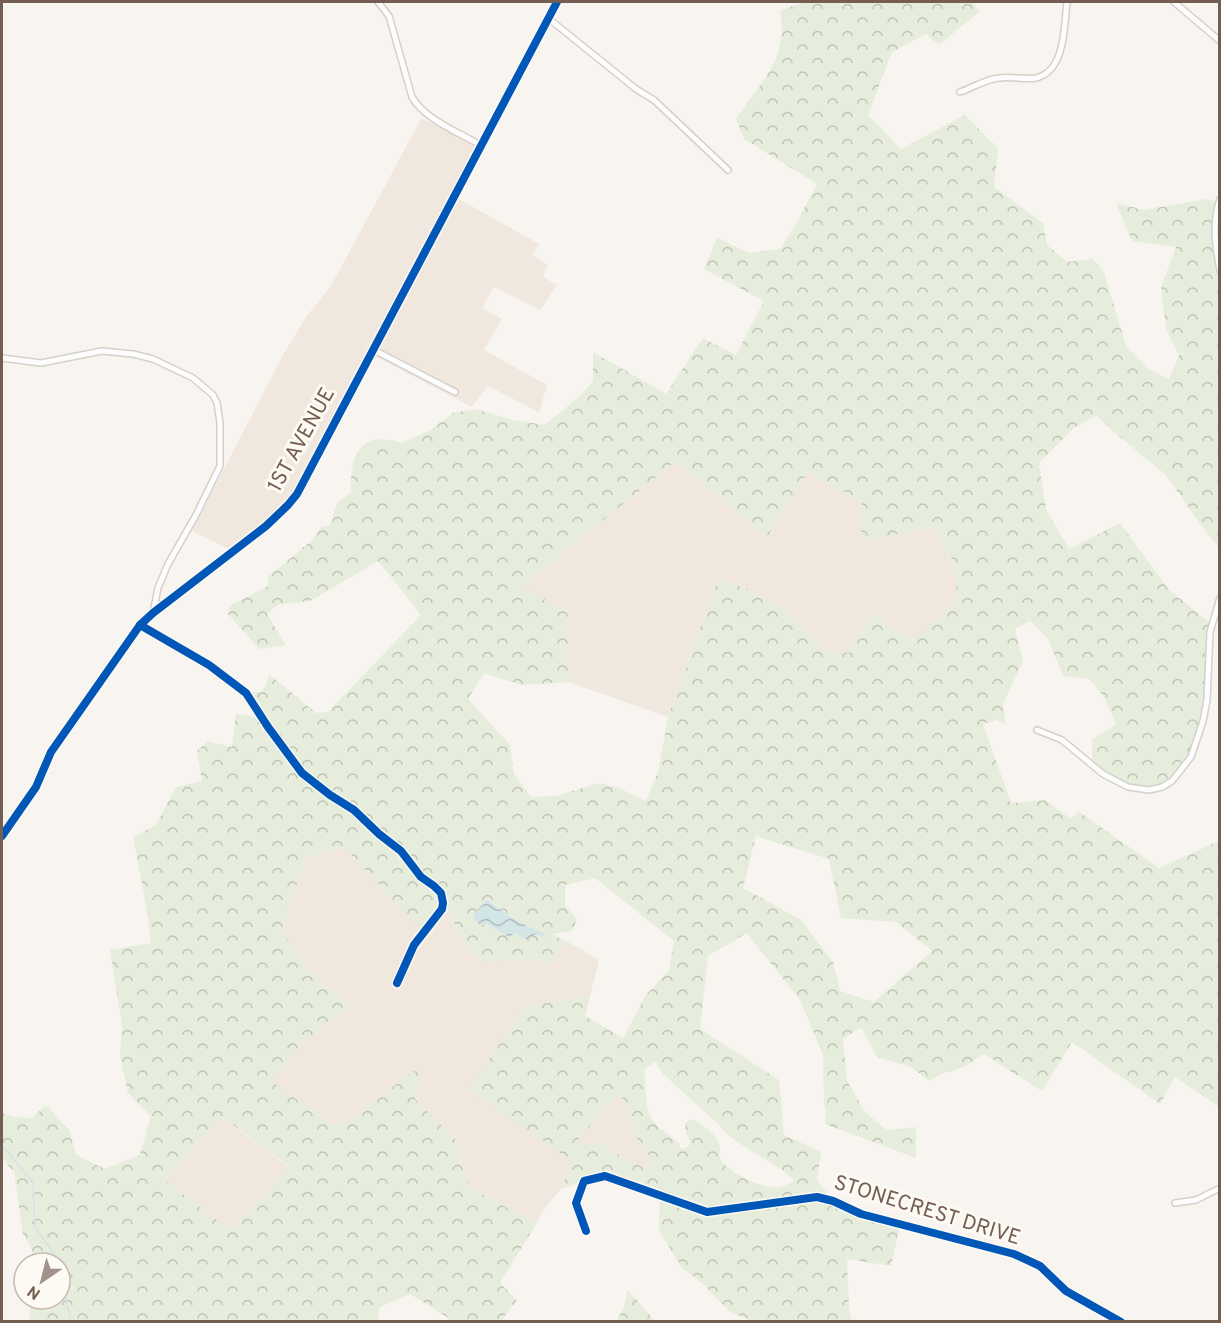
<svg xmlns="http://www.w3.org/2000/svg" width="1221" height="1323" viewBox="0 0 1221 1323" font-family="Overpass,sans-serif">
	<style>
		.residential { fill: #f0e7de }
		.forest { fill: url(#forest-crowns); fill-rule: evenodd }
		.water { fill: url(#water-waves) }
		.lines { fill: none; stroke-linecap: round; stroke-linejoin: round }
		.stream { stroke: #d2e5e7; stroke-width: 1.5 }
		.street-casing { stroke: #d5d0cb; stroke-width: 8 }
		.street { stroke: #fefdfd; stroke-width: 5 }
		.cycleway-casing { stroke: #fdf9f3; stroke-width: 11 }
		.cycleway { stroke: #0057b8; stroke-width: 8 }
		.labels { text-anchor: middle; dominant-baseline: central; stroke-width: 6; stroke-linejoin: round; paint-order: stroke }
		.street-label { font-size: 21px; fill: #745d51; stroke: #fdf9f3 }
	</style>
	<defs>
		<pattern id="forest-crowns" width="20" height="18" patternUnits="userSpaceOnUse" patternTransform="scale(1.5)"><rect width="20" height="18" fill="#e6eddc"/><path d="M2 6a3 3 0 1 1 6 0M12 15a3 3 0 1 1 6 0" fill="none" stroke="#bfc3b5"/></pattern>
		<pattern id="water-waves" width="16" height="10" patternUnits="userSpaceOnUse" patternTransform="scale(1.5)"><rect width="16" height="10" fill="#d2e5e7"/><path d="M0 5q4-4 8 0t8 0" fill="none" stroke="#afbdbe"/></pattern>
	</defs>
	<rect width="100%" height="100%" fill="#f8f4f0"/>
	<!-- residential -->
	<g class="residential">
		<path d="M 421,119 L 450,129 L 477,144 L 450,194 L 539,244 L 532,255 L 548,265 L 543,277 L 557,285 L 540,310 L 494,287 L 482,308 L 502,319 L 484,350 L 547,385 L 539,412 L 488,386 L 472,407 L 367,352 L 301,481 L 288,500 L 260,527 L 229,549 L 192,531 L 283,355 L 306,317 L 328,290 L 337,275 Z"/>
		<path d="M 676,461 L 767,537 L 808,472 L 862,502 L 861,541 L 934,527 L 955,566 L 957,602 L 914,640 L 896,631 L 871,612 L 849,653 L 824,650 L 785,610 L 718,579 L 668,717 L 569,682 L 568,613 L 521,587 Z"/>
		<path d="M 344,847 L 423,931 L 443,903 L 469,951 L 512,959 L 536,959 L 552,965 L 554,954 L 565,943 L 585,951 L 599,961 L 590,996 L 526,1006 L 572,1161 L 561,1189 L 544,1209 L 536,1224 L 470,1187 L 459,1158 L 456,1140 L 415,1099 L 421,1079 L 412,1072 L 353,1118 L 332,1125 L 270,1081 L 297,1048 L 349,1005 L 305,969 L 282,929 L 306,857 Z"/>
		<path d="M 620,1090 L 640,1146 L 653,1158 L 646,1169 L 614,1152 L 604,1144 L 575,1143 Z"/>
		<path d="M 220,1116 L 290,1168 L 231,1231 L 165,1180 Z"/>
	</g>
	<!-- forest -->
	<g class="forest">
		<path d="M 804,2 L 972,2 L 980,11 L 939,45 L 926,34 L 892,52 L 868,115 L 901,149 L 965,115 L 998,149 L 994,187 L 1043,223 L 1047,245 L 1067,262 L 1093,259 L 1104,272 L 1126,346 L 1149,369 L 1169,379 L 1179,355 L 1166,329 L 1161,287 L 1176,247 L 1132,241 L 1116,203 L 1144,210 L 1206,199 L 1218,202 L 1216,211 L 1220,270 L 1219,548 L 1196,518 L 1166,475 L 1115,433 L 1096,415 L 1074,428 L 1039,463 L 1046,510 L 1069,549 L 1120,523 L 1169,590 L 1212,624 C 1209,672 1209,798 1137,789 C 1125,787 1103,772 1092,766 L 1092,740 L 1116,724 L 1105,699 L 1090,679 L 1063,676 L 1048,639 L 1030,621 L 1015,629 L 1023,661 L 1003,704 L 1006,725 L 996,720 L 983,724 L 1011,803 L 1045,800 L 1071,819 L 1078,811 L 1159,868 L 1219,841 L 1219,1107 L 1175,1077 L 1160,1104 L 1072,1042 L 1042,1091 L 984,1054 L 964,1067 L 941,1074 L 929,1081 L 911,1067 L 877,1057 L 861,1027 L 843,1039 L 847,1081 L 865,1112 L 887,1130 L 916,1127 L 916,1158 L 825,1124 L 826,1111 L 824,1104 L 823,1055 L 800,1000 L 747,933 L 708,956 L 700,1029 L 779,1080 L 784,1135 L 821,1152 L 817,1180 L 833,1201 L 847,1209 L 900,1225 L 891,1266 L 847,1259 L 849,1309 L 852,1321 L 751,1321 L 729,1311 L 702,1283 L 682,1268 L 659,1230 L 660,1195 L 605,1176 L 584,1181 L 561,1189 L 572,1161 L 468,1089 L 526,1006 L 590,996 L 585,1016 L 623,1038 L 646,995 L 669,970 L 674,941 L 595,878 L 565,885 L 565,906 L 577,919 L 572,931 L 552,934 L 585,951 L 565,943 L 554,954 L 552,965 L 536,959 L 485,962 L 469,951 L 444,904 L 423,932 L 344,847 L 306,857 L 282,929 L 305,969 L 349,1005 L 297,1048 L 271,1081 L 332,1125 L 353,1118 L 412,1072 L 417,1071 L 421,1079 L 415,1099 L 456,1140 L 459,1158 L 470,1187 L 536,1224 L 500,1283 L 517,1300 L 501,1321 L 450,1321 L 447,1317 L 410,1294 L 380,1307 L 377,1321 L 29,1321 L 31,1299 L 60,1299 L 60,1263 L 34,1263 L 31,1247 L 23,1234 L 14,1172 L 2,1158 L 2,1113 L 14,1117 L 32,1118 L 46,1105 L 69,1130 L 76,1155 L 105,1169 L 140,1155 L 151,1116 L 128,1093 L 120,1056 L 122,1025 L 110,950 L 151,943 L 148,916 L 133,837 L 156,825 L 176,787 L 202,781 L 197,751 L 208,741 L 232,747 L 236,714 L 247,715 L 267,723 L 250,692 L 261,692 L 266,685 L 269,674 L 316,713 L 328,712 L 421,615 L 378,561 L 310,601 L 279,604 L 267,614 L 286,645 L 259,649 L 228,614 L 229,606 L 268,586 L 268,577 L 311,541 L 322,526 L 330,526 L 337,503 L 351,492 C 350,457 359,429 401,443 L 429,431 L 453,413 L 476,409 L 512,420 L 545,425 L 581,395 L 593,381 L 593,352 L 666,394 L 703,338 L 736,355 L 764,301 L 704,269 L 717,238 L 749,253 L 780,249 L 794,228 L 817,184 L 744,139 L 736,119 C 762,79 788,62 780,10 ZM 676,461 L 767,537 L 808,472 L 862,502 L 861,541 L 934,527 L 955,565 L 957,602 L 914,639 L 896,631 L 871,612 L 849,653 L 824,650 L 785,610 L 748,589 L 718,579 L 668,717 L 658,772 L 646,801 L 619,788 L 599,783 L 556,796 L 531,797 L 514,774 L 510,745 L 468,699 L 484,673 L 522,685 L 569,682 L 568,613 L 522,586 ZM 756,836 L 829,859 L 841,918 L 896,922 L 932,951 L 874,1002 L 840,991 L 833,962 L 801,920 L 743,888 ZM 493,903 L 519,922 L 545,934 L 546,938 L 536,933 L 531,937 L 513,933 L 509,936 L 487,924 L 480,925 L 476,921 ZM 655,1062 L 663,1074 L 718,1124 C 738,1149 772,1158 794,1181 C 789,1183 785,1186 781,1187 C 767,1191 728,1173 721,1160 C 719,1155 720,1152 720,1147 C 719,1136 702,1124 694,1120 L 691,1119 L 685,1123 L 686,1132 L 690,1142 L 689,1146 L 682,1149 L 679,1147 L 680,1144 C 672,1136 661,1131 654,1122 C 643,1109 647,1085 644,1069 ZM 620,1091 L 640,1146 L 652,1158 L 646,1169 L 614,1152 L 604,1144 L 575,1143 ZM 221,1116 L 290,1167 L 231,1231 L 165,1180 Z"/>
		<path d="M 628,1290 L 655,1321 L 617,1321 L 623,1309 Z"/>
	</g>
	<!-- water -->
	<path class="water" d="M 487,900 L 519,922 L 545,934 L 547,938 L 536,934 L 528,939 L 519,937 L 516,933 L 509,937 L 487,924 L 480,925 L 474,919 L 474,914 Z"/>
	<g class="lines">
		<!-- stream -->
		<g class="stream">
			<path d="M 2,1145 L 33,1183 L 35,1227 L 57,1258 L 58,1263"/>
			<path d="M 60,1273 L 71,1322"/>
		</g>
		<defs>
			<g id="street">
				<path d="M 378,2 L 389,16 L 412,97 C 424,119 460,133 482,146"/>
				<path d="M 1174,2 L 1220,41"/>
				<path d="M 548,18 L 636,89 L 654,100 L 728,170"/>
				<path d="M 960,92 C 972,88 986,79 999,78 C 1011,76 1024,80 1036,78 C 1066,71 1064,25 1067,2"/>
				<path d="M 1220,199 C 1212,223 1215,245 1220,270"/>
				<path d="M 372,349 L 455,392"/>
				<path d="M 2,358 L 41,363 L 102,351 L 133,354 L 153,359 L 193,378 L 213,395 L 217,403 L 220,423 L 220,466 L 196,515 L 168,564 L 158,588 L 153,613"/>
				<path d="M 140,625 L 209,665 L 246,693 L 268,727 L 302,773 L 330,795 L 354,810 L 379,834 L 401,851 L 421,877 L 434,886 L 441,893 L 443,903 L 442,909 L 414,945 L 397,983"/>
				<path d="M 1037,730 L 1062,740 L 1103,774 L 1128,787 L 1149,790 L 1162,787 L 1172,781 L 1191,757 L 1203,721 L 1207,700 L 1210,632 L 1220,598"/>
				<path d="M 2,836 L 36,787 L 51,752 L 140,625 L 153,613 L 266,526 L 288,505 L 297,494 L 557,2"/>
				<path d="M 1175,1203 L 1196,1200 L 1220,1188"/>
				<path d="M 586,1231 L 576,1203 L 584,1181 L 605,1176 L 707,1212 L 817,1197 L 833,1201 L 861,1214 L 1014,1254 L 1040,1266 L 1066,1291 L 1121,1322"/>
			</g>
		</defs>
		<!-- street casing -->
		<use href="#street" class="street-casing"/>
		<!-- street -->
		<use href="#street" class="street"/>
		<defs>
			<g id="cycleway">
				<path d="M 140,625 L 209,665 L 246,693 L 268,727 L 302,773 L 330,795 L 354,810 L 379,834 L 401,851 L 421,877 L 434,886 L 441,893 L 443,903 L 442,909 L 414,945 L 397,983"/>
				<path d="M 2,836 L 36,787 L 51,752 L 140,625 L 153,613 L 266,526 L 288,505 L 297,494 L 557,2"/>
				<path d="M 586,1231 L 576,1203 L 584,1181 L 605,1176 L 707,1212 L 817,1197 L 833,1201 L 861,1214 L 1014,1254 L 1040,1266 L 1066,1291 L 1121,1322"/>
			</g>
		</defs>
		<!-- cycleway casing -->
		<use href="#cycleway" class="cycleway-casing"/>
		<!-- cycleway -->
		<use href="#cycleway" class="cycleway"/>
	</g>
	<g class="labels">
		<!-- street labels -->
		<g class="street-label">
			<text transform="translate(302 440) rotate(-61)">1ST AVENUE</text>
			<text transform="translate(927 1211) rotate(17)">STONECREST DRIVE</text>
		</g>
	</g>
	<!-- border -->
	<rect width="1221" height="1323" fill="none" stroke="#745d51" stroke-width="6"/>
	<!-- north arrow -->
	<g transform="translate(42 1281) rotate(215)"><circle r="28" fill="#fdf9f3" stroke="#c6bbb2" stroke-width="1.5"/>
	<path d="M0-4.5L10 22L0 15L-10 22Z" fill="#a29289"/>
	<text y="-9" font-size="16" font-weight="bold" text-anchor="middle" fill="#745d51">N</text>
	</g>
</svg>
